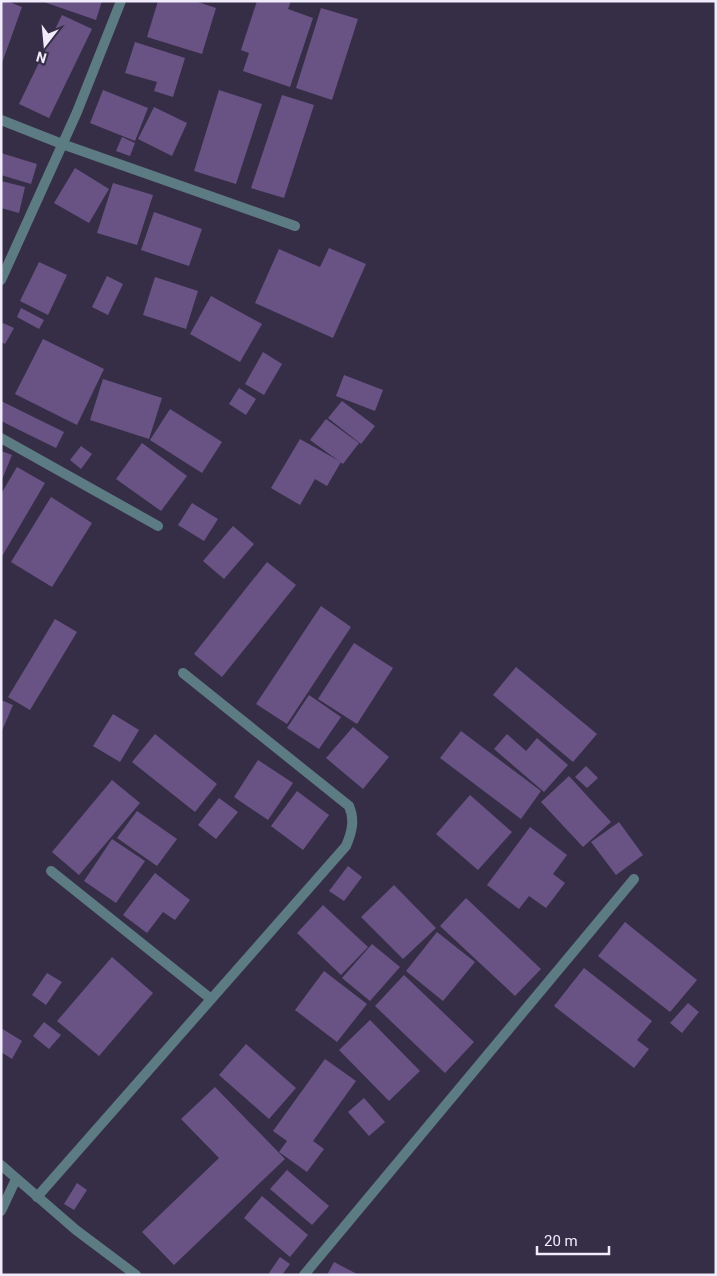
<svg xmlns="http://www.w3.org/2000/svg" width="717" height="1276" viewBox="0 0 717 1276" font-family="Roboto,sans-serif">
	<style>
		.building { fill: #695385 }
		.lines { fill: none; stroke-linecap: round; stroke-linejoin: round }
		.street { stroke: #5c7b82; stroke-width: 10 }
	</style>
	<rect width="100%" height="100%" fill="#362d46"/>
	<!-- building -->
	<g class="building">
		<path d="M 1,1 L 7,1 L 22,7 L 2,63 Z"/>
		<path d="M 41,1 L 102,1 L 96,20 Z"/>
		<path d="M 158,1 L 195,1 L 216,8 L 202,54 L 147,37 Z"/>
		<path d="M 257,1 L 291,1 L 288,9 L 313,18 L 290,87 L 243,71 L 249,53 L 241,50 Z"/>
		<path d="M 321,8 L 358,19 L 332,100 L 296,88 Z"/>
		<path d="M 62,15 L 92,29 L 49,118 L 19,104 Z"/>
		<path d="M 135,42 L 185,58 L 173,97 L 154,91 L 157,82 L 125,73 Z"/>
		<path d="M 103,90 L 148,108 L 135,141 L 90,123 Z"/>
		<path d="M 219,90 L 262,104 L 236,184 L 194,171 Z"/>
		<path d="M 282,95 L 314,105 L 284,198 L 251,188 Z"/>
		<path d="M 154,107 L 187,123 L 172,156 L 138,139 Z"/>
		<path d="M 122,137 L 135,143 L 130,156 L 116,151 Z"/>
		<path d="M 1,153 L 37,164 L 31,184 L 1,175 Z"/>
		<path d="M 75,168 L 109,189 L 89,223 L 54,203 Z"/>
		<path d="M 1,181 L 25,187 L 19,213 L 1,208 Z"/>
		<path d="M 113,183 L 153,195 L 137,245 L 97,233 Z"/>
		<path d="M 154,212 L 202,229 L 189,266 L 141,250 Z"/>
		<path d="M 329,248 L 366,264 L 333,338 L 255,303 L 279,249 L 320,267 Z"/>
		<path d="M 39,262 L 67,275 L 48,315 L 20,301 Z"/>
		<path d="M 107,276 L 123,284 L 108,315 L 92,307 Z"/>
		<path d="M 155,277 L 198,291 L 186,329 L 143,315 Z"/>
		<path d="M 211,296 L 262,324 L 240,362 L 190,334 Z"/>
		<path d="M 21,308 L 44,320 L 39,329 L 17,317 Z"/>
		<path d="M 3,323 L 14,328 L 5,344 L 1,342 L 1,326 Z"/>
		<path d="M 43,339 L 104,369 L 77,425 L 15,394 Z"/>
		<path d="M 263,352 L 282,364 L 264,395 L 245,384 Z"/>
		<path d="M 344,375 L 383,390 L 375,411 L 336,396 Z"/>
		<path d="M 103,379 L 162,398 L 149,439 L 90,420 Z"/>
		<path d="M 239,388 L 256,399 L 246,415 L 229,404 Z"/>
		<path d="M 1,401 L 64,432 L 56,448 L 1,421 Z"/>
		<path d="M 342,401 L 375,426 L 361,444 L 328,418 Z"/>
		<path d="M 170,409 L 222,442 L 202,473 L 150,440 Z"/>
		<path d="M 326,419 L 359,443 L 343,464 L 310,440 Z"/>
		<path d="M 300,439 L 341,462 L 327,486 L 315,479 L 300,505 L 271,488 Z"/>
		<path d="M 142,443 L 187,476 L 161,511 L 116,479 Z"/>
		<path d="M 81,446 L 92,454 L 81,469 L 70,460 Z"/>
		<path d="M 1,451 L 12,455 L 1,482 Z"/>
		<path d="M 17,467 L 45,483 L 1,558 L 1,494 Z"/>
		<path d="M 51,497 L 92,523 L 52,587 L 11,562 Z"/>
		<path d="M 192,503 L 218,519 L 204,541 L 178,525 Z"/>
		<path d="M 233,526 L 254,544 L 224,579 L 203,561 Z"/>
		<path d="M 267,562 L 296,585 L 222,677 L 194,654 Z"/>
		<path d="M 321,606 L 351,627 L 287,724 L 256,704 Z"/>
		<path d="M 55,619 L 77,632 L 30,710 L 8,697 Z"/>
		<path d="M 354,643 L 393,668 L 357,724 L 318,699 Z"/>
		<path d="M 516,667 L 597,734 L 573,762 L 493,695 Z"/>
		<path d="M 309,695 L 341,717 L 319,749 L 287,728 Z"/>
		<path d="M 1,700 L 13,705 L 1,733 Z"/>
		<path d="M 113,714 L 139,730 L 120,762 L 93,746 Z"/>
		<path d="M 353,727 L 389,757 L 363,789 L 326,758 Z"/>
		<path d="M 461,731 L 541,791 L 521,819 L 440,758 Z"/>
		<path d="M 155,734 L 217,784 L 195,812 L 132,762 Z"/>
		<path d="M 507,734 L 526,751 L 537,738 L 568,765 L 544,792 L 494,749 Z"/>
		<path d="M 258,760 L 293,783 L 268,820 L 234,797 Z"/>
		<path d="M 586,766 L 598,778 L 587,788 L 575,777 Z"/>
		<path d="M 569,776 L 611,822 L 583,847 L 541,802 Z"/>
		<path d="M 112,780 L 140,803 L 79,875 L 52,852 Z"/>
		<path d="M 297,791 L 329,815 L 303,850 L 271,826 Z"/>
		<path d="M 470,795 L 512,832 L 478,870 L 436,834 Z"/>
		<path d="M 219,798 L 238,812 L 216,839 L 198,825 Z"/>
		<path d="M 137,811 L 177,839 L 157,866 L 117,838 Z"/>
		<path d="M 619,822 L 643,855 L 616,875 L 591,842 Z"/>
		<path d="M 530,827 L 567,855 L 553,874 L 565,883 L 546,908 L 529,896 L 519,909 L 487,885 Z"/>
		<path d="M 112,839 L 145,861 L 116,903 L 84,881 Z"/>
		<path d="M 348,866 L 362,877 L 344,901 L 329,891 Z"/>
		<path d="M 155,873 L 190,900 L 175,920 L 163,912 L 147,933 L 123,915 Z"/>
		<path d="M 394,885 L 436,928 L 403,959 L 361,917 Z"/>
		<path d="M 466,898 L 541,969 L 515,996 L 440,926 Z"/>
		<path d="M 323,905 L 368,947 L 341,975 L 297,933 Z"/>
		<path d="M 625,922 L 697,980 L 670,1012 L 598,956 Z"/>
		<path d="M 437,932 L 475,962 L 443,1001 L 406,971 Z"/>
		<path d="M 372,944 L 400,967 L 370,1001 L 342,978 Z"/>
		<path d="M 112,957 L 153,993 L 99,1056 L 57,1021 Z"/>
		<path d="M 584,968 L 652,1021 L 637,1040 L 649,1049 L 634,1068 L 554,1006 Z"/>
		<path d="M 324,971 L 367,1004 L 337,1042 L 295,1010 Z"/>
		<path d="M 47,973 L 62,982 L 46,1005 L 32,995 Z"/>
		<path d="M 404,975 L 474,1042 L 445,1073 L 375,1006 Z"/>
		<path d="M 688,1003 L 699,1012 L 682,1033 L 670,1023 Z"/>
		<path d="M 370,1020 L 420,1071 L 389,1101 L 339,1050 Z"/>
		<path d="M 44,1022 L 61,1035 L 49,1049 L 33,1036 Z"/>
		<path d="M 1,1028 L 22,1041 L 12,1059 L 1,1052 Z"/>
		<path d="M 246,1044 L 296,1088 L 269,1119 L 219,1075 Z"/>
		<path d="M 325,1059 L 356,1081 L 313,1141 L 324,1149 L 307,1172 L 279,1152 L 287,1141 L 273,1131 Z"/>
		<path d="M 215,1087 L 285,1159 L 174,1265 L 142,1232 L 219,1158 L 181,1119 Z"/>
		<path d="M 364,1098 L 385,1122 L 369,1136 L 348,1112 Z"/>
		<path d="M 287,1170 L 329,1206 L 312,1225 L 270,1189 Z"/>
		<path d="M 77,1183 L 87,1190 L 74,1210 L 64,1204 Z"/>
		<path d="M 262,1196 L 308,1235 L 290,1257 L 244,1218 Z"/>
		<path d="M 280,1257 L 290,1264 L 282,1275 L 271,1275 L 269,1273 Z"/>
		<path d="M 334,1262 L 359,1275 L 327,1275 Z"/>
	</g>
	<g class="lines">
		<!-- street -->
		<g class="street">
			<path d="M 1,120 L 62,144 L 295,226"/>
			<path d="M 1,280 L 77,112 L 121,1"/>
			<path d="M 1,438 L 158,526"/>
			<path d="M 51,871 L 211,999"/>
			<path d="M 1,1165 L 76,1230 L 136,1275"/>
			<path d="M 37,1197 L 346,846 C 352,832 355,820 349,806 L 183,673"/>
			<path d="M 1,1211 L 16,1179"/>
			<path d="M 304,1275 L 634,879"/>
		</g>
	</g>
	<!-- border -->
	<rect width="717" height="1276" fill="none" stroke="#f1ecfc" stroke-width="5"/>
	<!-- north arrow -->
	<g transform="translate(45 45) rotate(196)" stroke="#362d46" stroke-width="4" paint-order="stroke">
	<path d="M0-4L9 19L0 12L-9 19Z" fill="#f1ecfc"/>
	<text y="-8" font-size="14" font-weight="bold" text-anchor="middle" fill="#f1ecfc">N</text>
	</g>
	<!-- scale -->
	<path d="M537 1246v8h72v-8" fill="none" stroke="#f1ecfc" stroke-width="2.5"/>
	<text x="544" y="1246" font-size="15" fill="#f1ecfc" stroke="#362d46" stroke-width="4" paint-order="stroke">20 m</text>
</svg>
